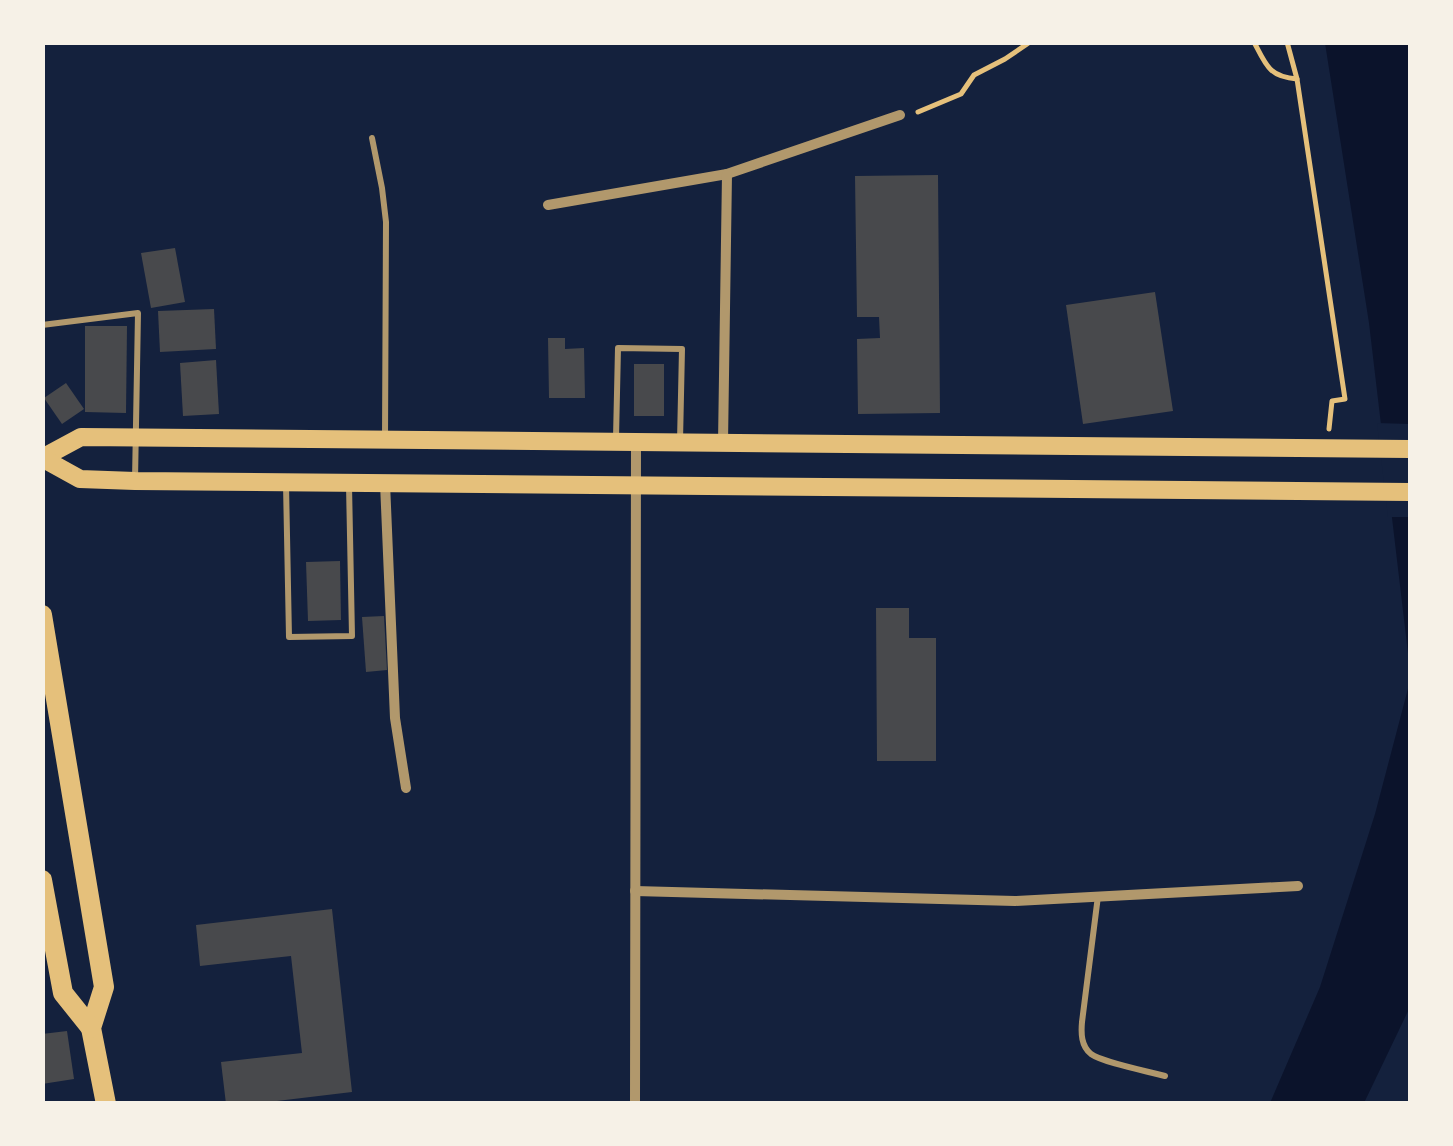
<svg xmlns="http://www.w3.org/2000/svg" width="1453" height="1146" viewBox="0 0 1453 1146" font-family="Lora,serif">
	<style>
		.water { fill: #0b132b }
		.pier { fill: #14213d }
		.building { fill: #48494c }
		.lines { fill: none; stroke-linecap: round; stroke-linejoin: round }
		.path { stroke: #e5c07b; stroke-width: 5 }
		.service { stroke: #b1986c; stroke-width: 6 }
		.minor { stroke: #b1986c; stroke-width: 10 }
		.primary { stroke: #e5c07b; stroke-width: 18 }
		.trunk { stroke: #e5c07b; stroke-width: 20 }
	</style>
	<rect width="100%" height="100%" fill="#14213d"/>
	<!-- water -->
	<g class="water">
		<path d="M 1325,43 L 1410,43 L 1410,670 L 1369,323 Z"/>
		<path d="M 1410,681 L 1410,1007 L 1364,1103 L 1270,1103 L 1320,987 L 1375,814 Z"/>
	</g>
	<!-- pier -->
	<path class="pier" d="M 1377,423 L 1410,424 L 1410,517 L 1388,517 Z"/>
	<!-- building -->
	<g class="building">
		<path d="M 938,175 L 940,413 L 858,414 L 857,339 L 880,338 L 879,317 L 857,317 L 855,176 Z"/>
		<path d="M 175,248 L 185,302 L 151,308 L 141,253 Z"/>
		<path d="M 1155,292 L 1173,411 L 1083,424 L 1066,305 Z"/>
		<path d="M 214,309 L 216,349 L 160,352 L 158,311 Z"/>
		<path d="M 85,326 L 127,326 L 126,413 L 85,412 Z"/>
		<path d="M 548,338 L 565,338 L 565,349 L 584,348 L 585,398 L 549,398 Z"/>
		<path d="M 216,360 L 219,414 L 183,416 L 180,363 Z"/>
		<rect x="634" y="364" width="30" height="52"/>
		<path d="M 66,383 L 84,409 L 62,424 L 44,398 Z"/>
		<path d="M 340,561 L 341,620 L 308,621 L 306,562 Z"/>
		<path d="M 876,608 L 909,608 L 909,638 L 936,638 L 936,761 L 877,761 Z"/>
		<path d="M 384,616 L 387,670 L 366,672 L 362,617 Z"/>
		<path d="M 332,909 L 352,1092 L 251,1104 L 226,1104 L 221,1062 L 302,1053 L 291,956 L 200,966 L 196,925 Z"/>
		<path d="M 67,1031 L 74,1079 L 42,1084 L 42,1034 Z"/>
	</g>
	<g class="lines">
		<!-- path -->
		<g class="path">
			<path d="M 1254,42 C 1266,65 1269,77 1297,79"/>
			<path d="M 1287,42 L 1297,79 L 1345,399 L 1332,401 L 1329,429"/>
			<path d="M 918,112 L 961,94 L 974,75 L 1005,59 L 1030,42"/>
		</g>
		<!-- service -->
		<g class="service">
			<path d="M 372,138 L 382,188 L 386,222 L 385,439"/>
			<path d="M 42,325 L 138,313 L 135,480"/>
			<path d="M 616,438 L 618,348 L 682,349 L 680,441"/>
			<path d="M 286,484 L 289,637 L 352,636 L 349,485"/>
			<path d="M 1098,896 L 1082,1022 C 1081,1033 1081,1046 1091,1054 C 1104,1063 1147,1071 1165,1076"/>
		</g>
		<!-- minor -->
		<g class="minor">
			<path d="M 548,205 L 727,174 L 900,115"/>
			<path d="M 723,443 L 727,174"/>
			<path d="M 385,483 L 395,718 L 406,788"/>
			<path d="M 635,891 L 1015,901 L 1298,886"/>
			<path d="M 635,1104 L 636,442"/>
		</g>
		<!-- primary -->
		<g class="primary">
			<path d="M 42,458 L 81,437 L 1410,449"/>
			<path d="M 42,458 L 80,479 L 135,481 L 1410,492"/>
		</g>
		<!-- trunk -->
		<g class="trunk">
			<path d="M 42,615 L 104,987 L 91,1028 L 106,1104"/>
			<path d="M 42,880 L 63,993 L 91,1028"/>
		</g>
	</g>
	<!-- border -->
	<rect width="1453" height="1146" fill="none" stroke="#f6f1e7" stroke-width="90"/>
</svg>
